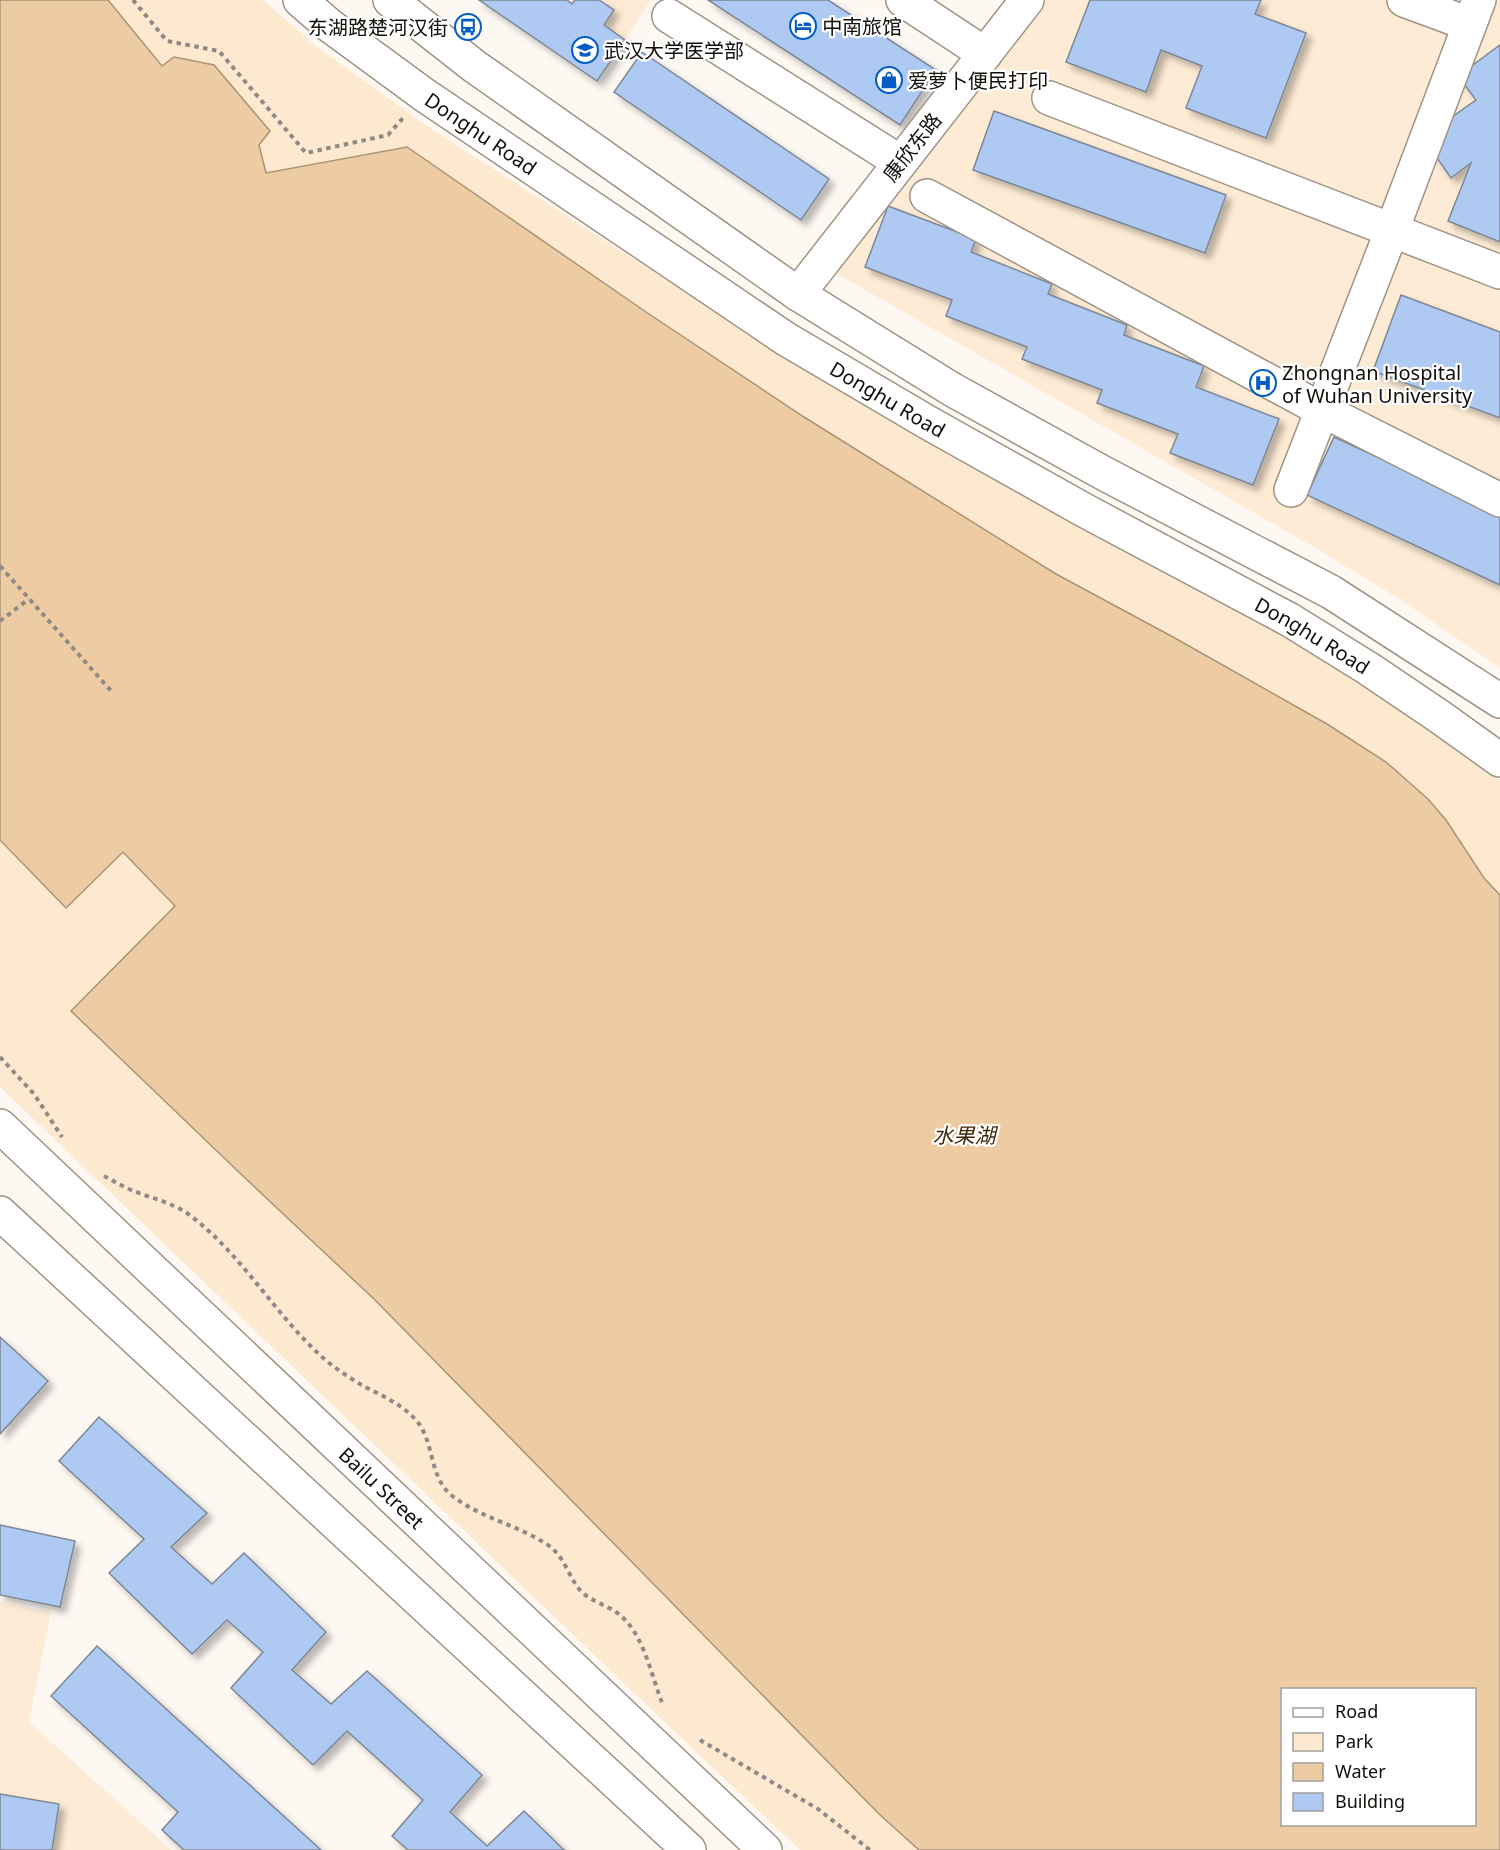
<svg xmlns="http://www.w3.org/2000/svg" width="1500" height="1850" viewBox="0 0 1500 1850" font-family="'Noto Sans','Noto Sans SC',sans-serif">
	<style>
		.built { fill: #fdebd5 }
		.green { fill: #fde9d0 }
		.water { fill: #edcca3; stroke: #ab9375; stroke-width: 1.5; fill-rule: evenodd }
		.building { fill: #aecaf3; stroke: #7d8795; stroke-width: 1.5; filter: url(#shadow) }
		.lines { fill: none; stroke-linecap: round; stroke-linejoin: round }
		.minor-casing { stroke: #9f9385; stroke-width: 36 }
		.major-casing { stroke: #9f9385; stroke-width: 36 }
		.path { stroke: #8f8a85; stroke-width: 4; stroke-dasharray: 4.5 4.5; stroke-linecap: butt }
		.minor { stroke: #fff; stroke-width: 33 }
		.major { stroke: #fff; stroke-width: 33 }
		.labels { text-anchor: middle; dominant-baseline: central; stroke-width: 4.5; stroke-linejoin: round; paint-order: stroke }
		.poi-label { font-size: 20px; fill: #120e09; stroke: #fff; text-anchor: start }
		.street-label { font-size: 20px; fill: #120e09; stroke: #fff }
		.water-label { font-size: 21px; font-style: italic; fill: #3f2807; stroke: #fff }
	</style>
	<defs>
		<filter id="shadow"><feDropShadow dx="5.5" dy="5.5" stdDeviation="3" flood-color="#0004"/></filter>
	</defs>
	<rect width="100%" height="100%" fill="#fef8f2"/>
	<!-- built -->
	<g class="built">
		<path d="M 479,0 L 651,0 L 597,81 Z"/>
		<path d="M 1042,0 L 1500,0 L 1500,668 L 1401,600 L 1314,547 L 832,271 Z"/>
		<path d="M 0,1602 L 51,1612 L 29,1722 L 171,1850 L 0,1850 Z"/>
	</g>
	<!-- green -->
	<g class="green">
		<path d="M 108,0 L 263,0 L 316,46 L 424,124 L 818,378 L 1243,613 L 1357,680 L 1500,781 L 1500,895 L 1484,878 L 1446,820 L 1428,799 L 1386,762 L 1327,724 L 1173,637 L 1056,574 L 804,417 L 646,312 L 407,147 L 266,173 L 259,145 L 270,131 L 214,65 L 175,57 L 162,66 Z"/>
		<path d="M 0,840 L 66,908 L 123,852 L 175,906 L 72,1011 L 245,1178 L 375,1300 L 879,1814 L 919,1850 L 800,1850 L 654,1712 L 0,1087 Z"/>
	</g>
	<!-- water -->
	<path class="water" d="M 0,0 L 108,0 L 162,66 L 174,57 L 214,65 L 270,131 L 259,145 L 266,173 L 407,147 L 646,312 L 804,417 L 1056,574 L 1173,637 L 1327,724 L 1386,762 L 1428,799 L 1446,820 L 1484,878 L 1500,895 L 1500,1850 L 919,1850 L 879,1814 L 375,1300 L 245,1178 L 71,1011 L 175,906 L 123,852 L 66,908 L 0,840 ZM 1282,1690 L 1474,1690 L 1474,1824 L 1282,1824 Z"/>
	<!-- building -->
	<g class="building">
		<path d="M 479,0 L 567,0 L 572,4 L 575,0 L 599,0 L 614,10 L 604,25 L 625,40 L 597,81 Z"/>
		<path d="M 708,0 L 828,0 L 936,70 L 900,125 Z"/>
		<path d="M 1090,0 L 1261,0 L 1255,14 L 1306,33 L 1266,138 L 1186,108 L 1202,66 L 1161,50 L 1146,92 L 1066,62 Z"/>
		<path d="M 1500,45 L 1500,242 L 1448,221 L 1471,163 L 1451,178 L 1430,148 L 1446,136 L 1439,126 L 1476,100 L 1458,76 Z"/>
		<path d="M 642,52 L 829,179 L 801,220 L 614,92 Z"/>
		<path d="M 994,111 L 1226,195 L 1205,253 L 973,170 Z"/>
		<path d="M 888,206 L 976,239 L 971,252 L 1052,284 L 1048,294 L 1127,325 L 1124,335 L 1204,366 L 1196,387 L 1279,419 L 1253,485 L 1170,453 L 1178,434 L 1097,403 L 1102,390 L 1022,359 L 1027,347 L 946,316 L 952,300 L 865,267 Z"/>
		<path d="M 1401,295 L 1500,332 L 1500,418 L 1373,371 Z"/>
		<path d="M 1334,437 L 1500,514 L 1500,585 L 1307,495 Z"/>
		<path d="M 0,1337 L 48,1381 L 0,1434 Z"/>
		<path d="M 99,1417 L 207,1513 L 171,1547 L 212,1584 L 244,1553 L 326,1632 L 292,1670 L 331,1704 L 367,1671 L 482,1775 L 450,1812 L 487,1846 L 524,1811 L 564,1850 L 408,1850 L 392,1836 L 423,1800 L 347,1731 L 313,1765 L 231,1688 L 263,1652 L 227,1620 L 192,1654 L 109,1573 L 144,1539 L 59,1461 Z"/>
		<path d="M 0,1525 L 75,1541 L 60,1607 L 0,1595 Z"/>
		<path d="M 97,1646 L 321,1850 L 184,1850 L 162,1830 L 178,1812 L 51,1696 Z"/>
		<path d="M 0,1794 L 59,1804 L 52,1850 L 0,1850 Z"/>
	</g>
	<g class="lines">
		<defs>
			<g id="minor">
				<path d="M 903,0 L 985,54"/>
				<path d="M 1404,0 L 1469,24"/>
				<path d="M 669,16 L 900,162"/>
				<path d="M 1049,98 L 1500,272"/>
				<path d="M 927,196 L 1322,410 L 1500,500"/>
				<path d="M 798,294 L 1027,0"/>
				<path d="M 1291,490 L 1392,230 L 1479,0"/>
			</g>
			<g id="major">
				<path id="s1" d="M 300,0 L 329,25 L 423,94 L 786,339 L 927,422 L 1082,509 L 1290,620 L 1369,669 L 1440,717 L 1500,760"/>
				<path d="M 390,0 L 474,66 L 798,294 L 953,390 L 1105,474 L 1331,592 L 1500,701"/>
				<path id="s2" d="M 0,1126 L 765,1850"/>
				<path d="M 0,1213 L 689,1850"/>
			</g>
		</defs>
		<!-- minor casing -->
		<use href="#minor" class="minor-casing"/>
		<!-- major casing -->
		<use href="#major" class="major-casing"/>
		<!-- path -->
		<g class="path">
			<path d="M 133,0 L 167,41 L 219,51 L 306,153 L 388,135 L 403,118"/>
			<path d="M 0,566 L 112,692"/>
			<path d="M 0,621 L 29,599"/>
			<path d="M 0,1057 L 34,1094 L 62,1137"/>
			<path d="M 104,1176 C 112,1180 120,1185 129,1189 C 149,1198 173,1202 191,1216 C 242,1255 274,1313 321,1356 C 334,1368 350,1378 365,1387 C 383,1396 401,1404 415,1419 C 435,1440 428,1475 451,1495 C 480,1518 518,1525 548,1545 C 564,1556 568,1575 579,1589 C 590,1602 609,1605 621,1616 C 645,1637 651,1676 663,1705"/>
			<path d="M 700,1740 L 818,1809 L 870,1850"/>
		</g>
		<!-- minor -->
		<use href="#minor" class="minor"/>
		<!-- major -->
		<use href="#major" class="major"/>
	</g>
	<!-- icons -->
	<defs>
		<symbol id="hotel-ring" viewBox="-11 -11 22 22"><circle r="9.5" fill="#fff" stroke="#015cc5" stroke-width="1.5"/><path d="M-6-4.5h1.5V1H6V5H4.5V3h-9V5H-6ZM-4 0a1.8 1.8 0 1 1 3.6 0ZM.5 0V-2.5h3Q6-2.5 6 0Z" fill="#015cc5"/></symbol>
		<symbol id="bus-ring" viewBox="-11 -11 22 22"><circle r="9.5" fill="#fff" stroke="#015cc5" stroke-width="1.5"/><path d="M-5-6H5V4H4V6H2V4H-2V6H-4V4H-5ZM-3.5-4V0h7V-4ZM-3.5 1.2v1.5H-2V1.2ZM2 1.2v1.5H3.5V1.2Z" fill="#015cc5"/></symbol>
		<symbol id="university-ring" viewBox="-11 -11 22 22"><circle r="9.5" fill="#fff" stroke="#015cc5" stroke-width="1.5"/><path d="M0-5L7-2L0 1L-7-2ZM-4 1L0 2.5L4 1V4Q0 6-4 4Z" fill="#015cc5"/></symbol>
		<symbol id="shop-ring" viewBox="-11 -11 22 22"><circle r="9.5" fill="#fff" stroke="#015cc5" stroke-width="1.5"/><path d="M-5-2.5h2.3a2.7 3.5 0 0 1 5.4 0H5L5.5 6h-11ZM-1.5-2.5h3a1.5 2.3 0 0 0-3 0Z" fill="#015cc5"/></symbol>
		<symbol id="hospital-ring" viewBox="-11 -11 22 22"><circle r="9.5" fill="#fff" stroke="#015cc5" stroke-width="1.5"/><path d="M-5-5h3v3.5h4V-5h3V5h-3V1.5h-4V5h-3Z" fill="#015cc5"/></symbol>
	</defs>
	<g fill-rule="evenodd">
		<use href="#hotel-ring" x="788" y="11" width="30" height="30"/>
		<use href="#bus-ring" x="453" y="12" width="30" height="30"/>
		<use href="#university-ring" x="570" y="35" width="30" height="30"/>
		<use href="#shop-ring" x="874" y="65" width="30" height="30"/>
		<use href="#hospital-ring" x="1248" y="368" width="30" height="30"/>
	</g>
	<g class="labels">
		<!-- poi labels -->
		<g class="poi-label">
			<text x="822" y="26">中南旅馆</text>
			<text x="448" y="27" text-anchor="end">东湖路楚河汉街</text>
			<text x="604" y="50">武汉大学医学部</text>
			<text x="908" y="80">爱萝卜便民打印</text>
			<text x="1282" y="372">Zhongnan Hospital<tspan x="1282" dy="23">of Wuhan University</tspan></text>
		</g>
		<!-- street labels -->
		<g class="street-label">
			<text stroke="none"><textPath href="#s1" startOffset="225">Donghu Road</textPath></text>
			<text transform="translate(912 147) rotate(-52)">康欣东路</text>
			<text stroke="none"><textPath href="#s1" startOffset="711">Donghu Road</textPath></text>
			<text stroke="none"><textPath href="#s1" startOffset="1197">Donghu Road</textPath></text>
			<text stroke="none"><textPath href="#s2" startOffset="526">Bailu Street</textPath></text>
		</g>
		<!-- water labels -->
		<g class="water-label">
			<text x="964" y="1135">水果湖</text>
		</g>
	</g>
	<!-- legend -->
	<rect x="1281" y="1688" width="195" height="138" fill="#ffffff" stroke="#a09f9d" stroke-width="1.5"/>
	<rect x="1293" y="1708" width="30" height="9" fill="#ffffff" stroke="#a09f9d" stroke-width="1.5"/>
	<text x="1335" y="1718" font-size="18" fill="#120e09">Road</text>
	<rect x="1293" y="1733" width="30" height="18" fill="#fde9d0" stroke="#a09f9d" stroke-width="1.5"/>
	<text x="1335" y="1748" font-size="18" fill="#120e09">Park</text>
	<rect x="1293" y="1763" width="30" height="18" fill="#edcca3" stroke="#a09f9d" stroke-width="1.5"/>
	<text x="1335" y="1778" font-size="18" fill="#120e09">Water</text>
	<rect x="1293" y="1793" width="30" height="18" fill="#aecaf3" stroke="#a09f9d" stroke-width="1.5"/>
	<text x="1335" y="1808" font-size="18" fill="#120e09">Building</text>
</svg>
